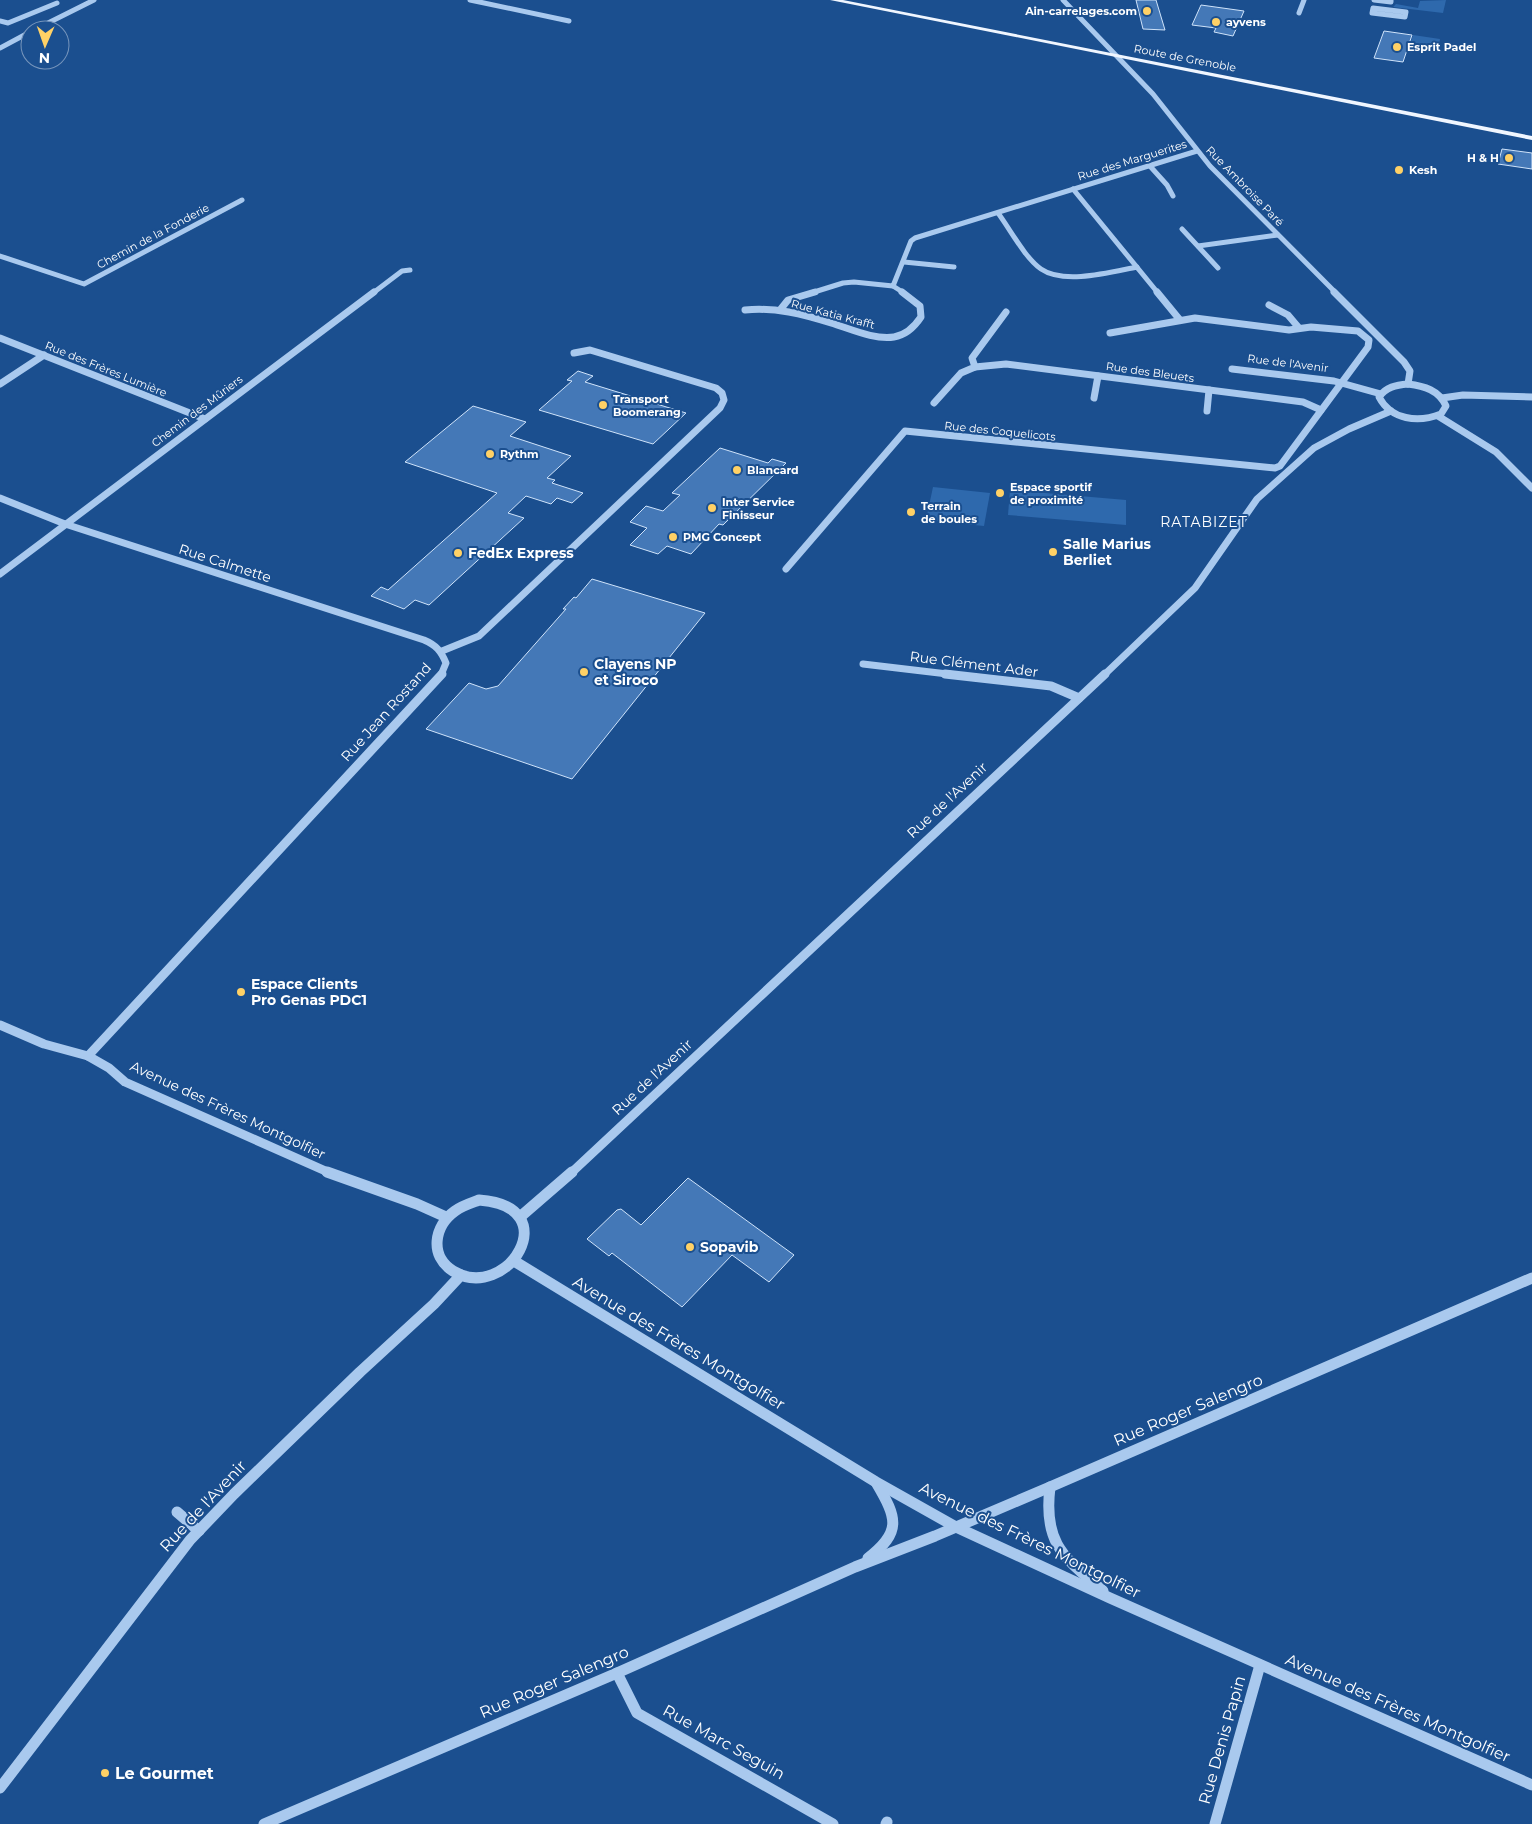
<svg xmlns="http://www.w3.org/2000/svg" width="1532" height="1824" viewBox="0 0 1532 1824" font-family="Montserrat,sans-serif">
	<style>
		.green { fill: #2e69ad }
		.building { fill: #4478b7; stroke: #cfe3fa }
		.lines { fill: none; stroke-linecap: round; stroke-linejoin: round }
		.minor-far3 { stroke: #a9c9ee; stroke-width: 5 }
		.minor-far2 { stroke: #a9c9ee; stroke-width: 7 }
		.minor-far1 { stroke: #a9c9ee; stroke-width: 9 }
		.minor { stroke: #a9c9ee; stroke-width: 11 }
		.major { fill: #f0f6ff; fill-rule: evenodd }
		.poi-dot { fill: #ffd166; stroke: #1b4f8f; stroke-width: 2 }
		.labels { text-anchor: middle; dominant-baseline: central; stroke-width: 4; stroke-linejoin: round; paint-order: stroke }
		.far-poi-label { font-size: 11px; font-weight: bold; fill: #fff; stroke: #1b4f8f; text-anchor: start }
		.far-street-label { font-size: 11px; fill: #fff; stroke: #1b4f8f }
		.far-quarter-label { font-size: 14px; letter-spacing: 1px; fill: #fff; stroke: #1b4f8f }
		.poi-label { font-size: 14px; font-weight: bold; fill: #fff; stroke: #1b4f8f; text-anchor: start }
		.street-label { font-size: 14px; fill: #fff; stroke: #1b4f8f }
		.near-street-label { font-size: 16px; fill: #fff; stroke: #1b4f8f }
		.near-poi-label { font-size: 16px; font-weight: bold; fill: #fff; stroke: #1b4f8f; text-anchor: start }
	</style>
	<rect width="100%" height="100%" fill="#1b4f8f"/>
	<!-- green -->
	<g class="green">
		<path d="M 1446,0 L 1443,13 L 1393,7 L 1396,4 L 1418,8 L 1420,1 Z"/>
		<path d="M 1413,35 L 1440,39 L 1438,48 L 1410,44 Z"/>
		<path d="M 933,487 L 990,493 L 984,526 L 926,520 Z"/>
		<path d="M 1010,490 L 1126,500 L 1126,525 L 1008,515 Z"/>
	</g>
	<!-- building -->
	<g class="building">
		<path d="M 1136,0 L 1156,0 L 1165,30 L 1143,29 Z"/>
		<path d="M 1201,5 L 1244,11 L 1233,36 L 1214,32 L 1216,28 L 1192,25 Z"/>
		<path d="M 1384,31 L 1412,35 L 1403,62 L 1374,58 Z"/>
		<path d="M 1502,149 L 1532,153 L 1532,169 L 1498,164 Z"/>
		<path d="M 578,371 L 593,376 L 585,382 L 686,413 L 653,444 L 539,410 L 572,381 L 567,380 Z"/>
		<path d="M 473,406 L 526,422 L 510,436 L 571,456 L 547,478 L 555,480 L 552,483 L 583,493 L 572,503 L 557,498 L 551,504 L 526,496 L 508,513 L 524,518 L 429,605 L 415,600 L 404,609 L 371,596 L 381,587 L 388,590 L 497,493 L 405,462 Z"/>
		<path d="M 720,448 L 768,463 L 772,459 L 786,463 L 723,525 L 719,524 L 691,554 L 667,546 L 658,554 L 630,545 L 647,528 L 630,522 L 646,506 L 663,511 L 680,495 L 672,493 Z"/>
		<path d="M 592,579 L 705,613 L 572,779 L 426,729 L 469,683 L 486,689 L 498,686 L 566,609 L 563,609 L 574,597 L 576,598 Z"/>
		<path d="M 688,1178 L 794,1255 L 769,1282 L 732,1255 L 682,1307 L 612,1253 L 609,1256 L 587,1239 L 617,1210 L 621,1209 L 641,1225 Z"/>
	</g>
	<g class="lines">
		<!-- minor-far3 -->
		<g class="minor-far3">
			<path d="M 470,0 L 569,21"/>
			<path d="M 1063,0 L 1153,94 L 1210,166 L 1336,293"/>
			<path d="M 1374,0 L 1391,2 L 1391,0"/>
			<path d="M 1373,8 L 1406,12 L 1405,17 L 1372,13 Z"/>
			<path d="M 1299,13 L 1304,0"/>
			<path d="M 0,21 L 8,23 L 57,3"/>
			<path d="M 34,30 L 94,0"/>
			<path d="M 0,48 L 30,32"/>
			<path d="M 1149,165 L 1167,185 L 1173,196"/>
			<path d="M 1073,189 L 1158,293"/>
			<path d="M 998,213 C 1010,229 1025,258 1041,269 C 1064,285 1111,272 1137,267"/>
			<path d="M 1182,229 L 1218,268"/>
			<path d="M 1198,246 L 1278,235"/>
			<path d="M 0,256 L 84,284 L 242,200"/>
			<path d="M 904,262 L 954,267"/>
			<path d="M 893,286 L 904,293"/>
			<path d="M 373,293 L 402,271 L 410,270"/>
			<path d="M 811,293 L 843,283 L 854,282 L 893,286 L 911,241 L 915,238 L 1197,151"/>
		</g>
		<!-- minor-far2 -->
		<g class="minor-far2">
			<path d="M 1157,292 L 1180,320"/>
			<path d="M 1334,292 L 1404,362 L 1410,371 L 1408,384"/>
			<path d="M 1269,305 L 1288,315 L 1299,328"/>
			<path d="M 745,310 C 775,307 803,314 831,323 C 851,329 874,340 894,337 C 906,335 915,326 921,317 L 920,306 L 902,292"/>
			<path d="M 780,310 L 788,300 L 815,292"/>
			<path d="M 0,338 L 205,419"/>
			<path d="M 975,367 L 1006,364 L 1303,402 L 1321,410"/>
			<path d="M 1232,369 L 1334,381 L 1381,394"/>
			<path d="M 0,384 L 44,355"/>
			<path d="M 1408,384 C 1424,386 1439,390 1446,406 L 1441,414 C 1418,423 1391,420 1379,397 C 1386,387 1396,385 1408,384 Z"/>
			<path d="M 1094,398 L 1098,376"/>
			<path d="M 1442,398 L 1463,395 L 1532,397"/>
			<path d="M 934,403 L 961,373 L 975,367 L 972,358 L 1006,312"/>
			<path d="M 1207,411 L 1209,390"/>
			<path d="M 1438,416 L 1496,452 L 1532,488"/>
			<path d="M 0,498 L 65,524 L 424,640 C 436,645 441,651 446,663 L 441,675"/>
			<path d="M 786,569 L 905,431 L 1275,468 L 1280,466 L 1368,347 L 1369,340 L 1358,331 L 1311,327 L 1289,330 L 1195,318 L 1110,333"/>
			<path d="M 0,574 L 374,292"/>
			<path d="M 442,651 L 479,636 L 720,408 L 724,400 L 722,393 L 716,388 L 590,350 L 574,353"/>
			<path d="M 863,664 L 956,675"/>
			<path d="M 1104,675 L 1195,588 L 1257,499 L 1314,448 L 1349,429 L 1391,411"/>
		</g>
		<!-- minor-far1 -->
		<g class="minor-far1">
			<path d="M 945,674 L 1051,686 L 1079,698"/>
			<path d="M 0,1025 L 44,1044 L 88,1056 L 109,1068 L 125,1082 L 330,1173"/>
			<path d="M 88,1056 L 442,674"/>
			<path d="M 571,1173 L 1105,674"/>
		</g>
		<!-- minor -->
		<g class="minor">
			<path d="M 327,1172 L 417,1204 L 446,1217"/>
			<path d="M 479,1200 C 568,1206 507,1304 453,1271 C 429,1256 434,1226 455,1211 C 461,1206 471,1203 479,1200 Z"/>
			<path d="M 520,1217 L 572,1172"/>
			<path d="M 514,1261 L 876,1482 L 956,1527 L 1110,1598 L 1532,1785"/>
			<path d="M 1050,1487 C 1043,1544 1064,1557 1103,1591"/>
			<path d="M 177,1512 L 199,1531"/>
			<path d="M 868,1558 C 902,1532 897,1518 877,1484"/>
			<path d="M 617,1673 L 637,1713 L 833,1824"/>
			<path d="M 0,1788 L 190,1540 L 234,1494 L 360,1372 L 434,1304 L 461,1275"/>
			<path d="M 264,1824 L 617,1673 L 855,1567 L 935,1536 L 1050,1487 L 1532,1278"/>
			<path d="M 886,1824 L 887,1822"/>
			<path d="M 1215,1824 L 1260,1665"/>
		</g>
		<!-- major -->
		<path class="major" d="M 830,0 L 843,0 L 1532,136 L 1532,140 Z"/>
	</g>
	<!-- markers -->
	<g class="poi-dot">
		<circle cx="1147" cy="11" r="5"/>
		<circle cx="1216" cy="22" r="5"/>
		<circle cx="1397" cy="47" r="5"/>
		<circle cx="1509" cy="158" r="5"/>
		<circle cx="1399" cy="170" r="5"/>
		<circle cx="603" cy="405" r="5"/>
		<circle cx="490" cy="454" r="5"/>
		<circle cx="737" cy="470" r="5"/>
		<circle cx="1000" cy="493" r="5"/>
		<circle cx="712" cy="508" r="5"/>
		<circle cx="911" cy="512" r="5"/>
		<circle cx="673" cy="537" r="5"/>
		<circle cx="1053" cy="552" r="5"/>
		<circle cx="458" cy="553" r="5"/>
		<circle cx="584" cy="672" r="5"/>
		<circle cx="241" cy="992" r="5"/>
		<circle cx="690" cy="1247" r="5"/>
		<circle cx="105" cy="1773" r="5"/>
	</g>
	<g class="labels">
		<!-- far-poi labels -->
		<g class="far-poi-label">
			<text x="1137" y="11" text-anchor="end">Ain-carrelages.com</text>
			<text x="1226" y="22">ayvens</text>
			<text x="1407" y="47">Esprit Padel</text>
			<text x="1499" y="158" text-anchor="end">H &amp; H</text>
			<text x="1409" y="170">Kesh</text>
			<text x="613" y="399">Transport<tspan x="613" dy="13">Boomerang</tspan></text>
			<text x="500" y="454">Rythm</text>
			<text x="747" y="470">Blancard</text>
			<text x="1010" y="487">Espace sportif<tspan x="1010" dy="13">de proximité</tspan></text>
			<text x="722" y="502">Inter Service<tspan x="722" dy="13">Finisseur</tspan></text>
			<text x="921" y="506">Terrain<tspan x="921" dy="13">de boules</tspan></text>
			<text x="683" y="537">PMG Concept</text>
		</g>
		<!-- far-street labels -->
		<g class="far-street-label">
			<text transform="translate(1185 58) rotate(11)">Route de Grenoble</text>
			<text transform="translate(1132 160) rotate(-17)">Rue des Marguerites</text>
			<text transform="translate(1245 186) rotate(46)">Rue Ambroise Paré</text>
			<text transform="translate(153 236) rotate(-28)">Chemin de la Fonderie</text>
			<text transform="translate(833 314) rotate(15)">Rue Katia Krafft</text>
			<text transform="translate(1288 363) rotate(7)">Rue de l'Avenir</text>
			<text transform="translate(106 369) rotate(22)">Rue des Frères Lumière</text>
			<text transform="translate(1150 372) rotate(8)">Rue des Bleuets</text>
			<text transform="translate(197 411) rotate(-37)">Chemin des Mûriers</text>
			<text transform="translate(1000 431) rotate(6)">Rue des Coquelicots</text>
		</g>
		<!-- far-quarter labels -->
		<g class="far-quarter-label">
			<text x="1204" y="522">RATABIZET</text>
		</g>
		<!-- poi labels -->
		<g class="poi-label">
			<text x="1063" y="544">Salle Marius<tspan x="1063" dy="16">Berliet</tspan></text>
			<text x="468" y="553">FedEx Express</text>
			<text x="594" y="664">Clayens NP<tspan x="594" dy="16">et Siroco</tspan></text>
			<text x="251" y="984">Espace Clients<tspan x="251" dy="16">Pro Genas PDC1</tspan></text>
			<text x="700" y="1247">Sopavib</text>
		</g>
		<!-- street labels -->
		<g class="street-label">
			<text transform="translate(225 563) rotate(18)">Rue Calmette</text>
			<text transform="translate(974 664) rotate(7)">Rue Clément Ader</text>
			<text transform="translate(386 712) rotate(-48)">Rue Jean Rostand</text>
			<text transform="translate(947 800) rotate(-43)">Rue de l'Avenir</text>
			<text transform="translate(652 1077) rotate(-43)">Rue de l'Avenir</text>
			<text transform="translate(228 1110) rotate(25)">Avenue des Frères Montgolfier</text>
		</g>
		<!-- near-street labels -->
		<g class="near-street-label">
			<text transform="translate(679 1343) rotate(31)">Avenue des Frères Montgolfier</text>
			<text transform="translate(1188 1410) rotate(-23)">Rue Roger Salengro</text>
			<text transform="translate(203 1506) rotate(-47)">Rue de l'Avenir</text>
			<text transform="translate(1030 1540) rotate(26)">Avenue des Frères Montgolfier</text>
			<text transform="translate(554 1682) rotate(-23)">Rue Roger Salengro</text>
			<text transform="translate(1398 1708) rotate(24)">Avenue des Frères Montgolfier</text>
			<text transform="translate(1222 1740) rotate(-74)">Rue Denis Papin</text>
			<text transform="translate(724 1742) rotate(29)">Rue Marc Seguin</text>
		</g>
		<!-- near-poi labels -->
		<g class="near-poi-label">
			<text x="115" y="1773">Le Gourmet</text>
		</g>
	</g>
	<!-- north arrow -->
	<g transform="translate(45 45) rotate(182)"><circle r="24" fill="#1b4f8f" stroke="#7695bc"/>
	<path d="M0-4L9 19L0 12L-9 19Z" fill="#ffd166"/>
	<text y="-8" font-size="14" font-weight="bold" text-anchor="middle" fill="#ffffff">N</text>
	</g>
</svg>
